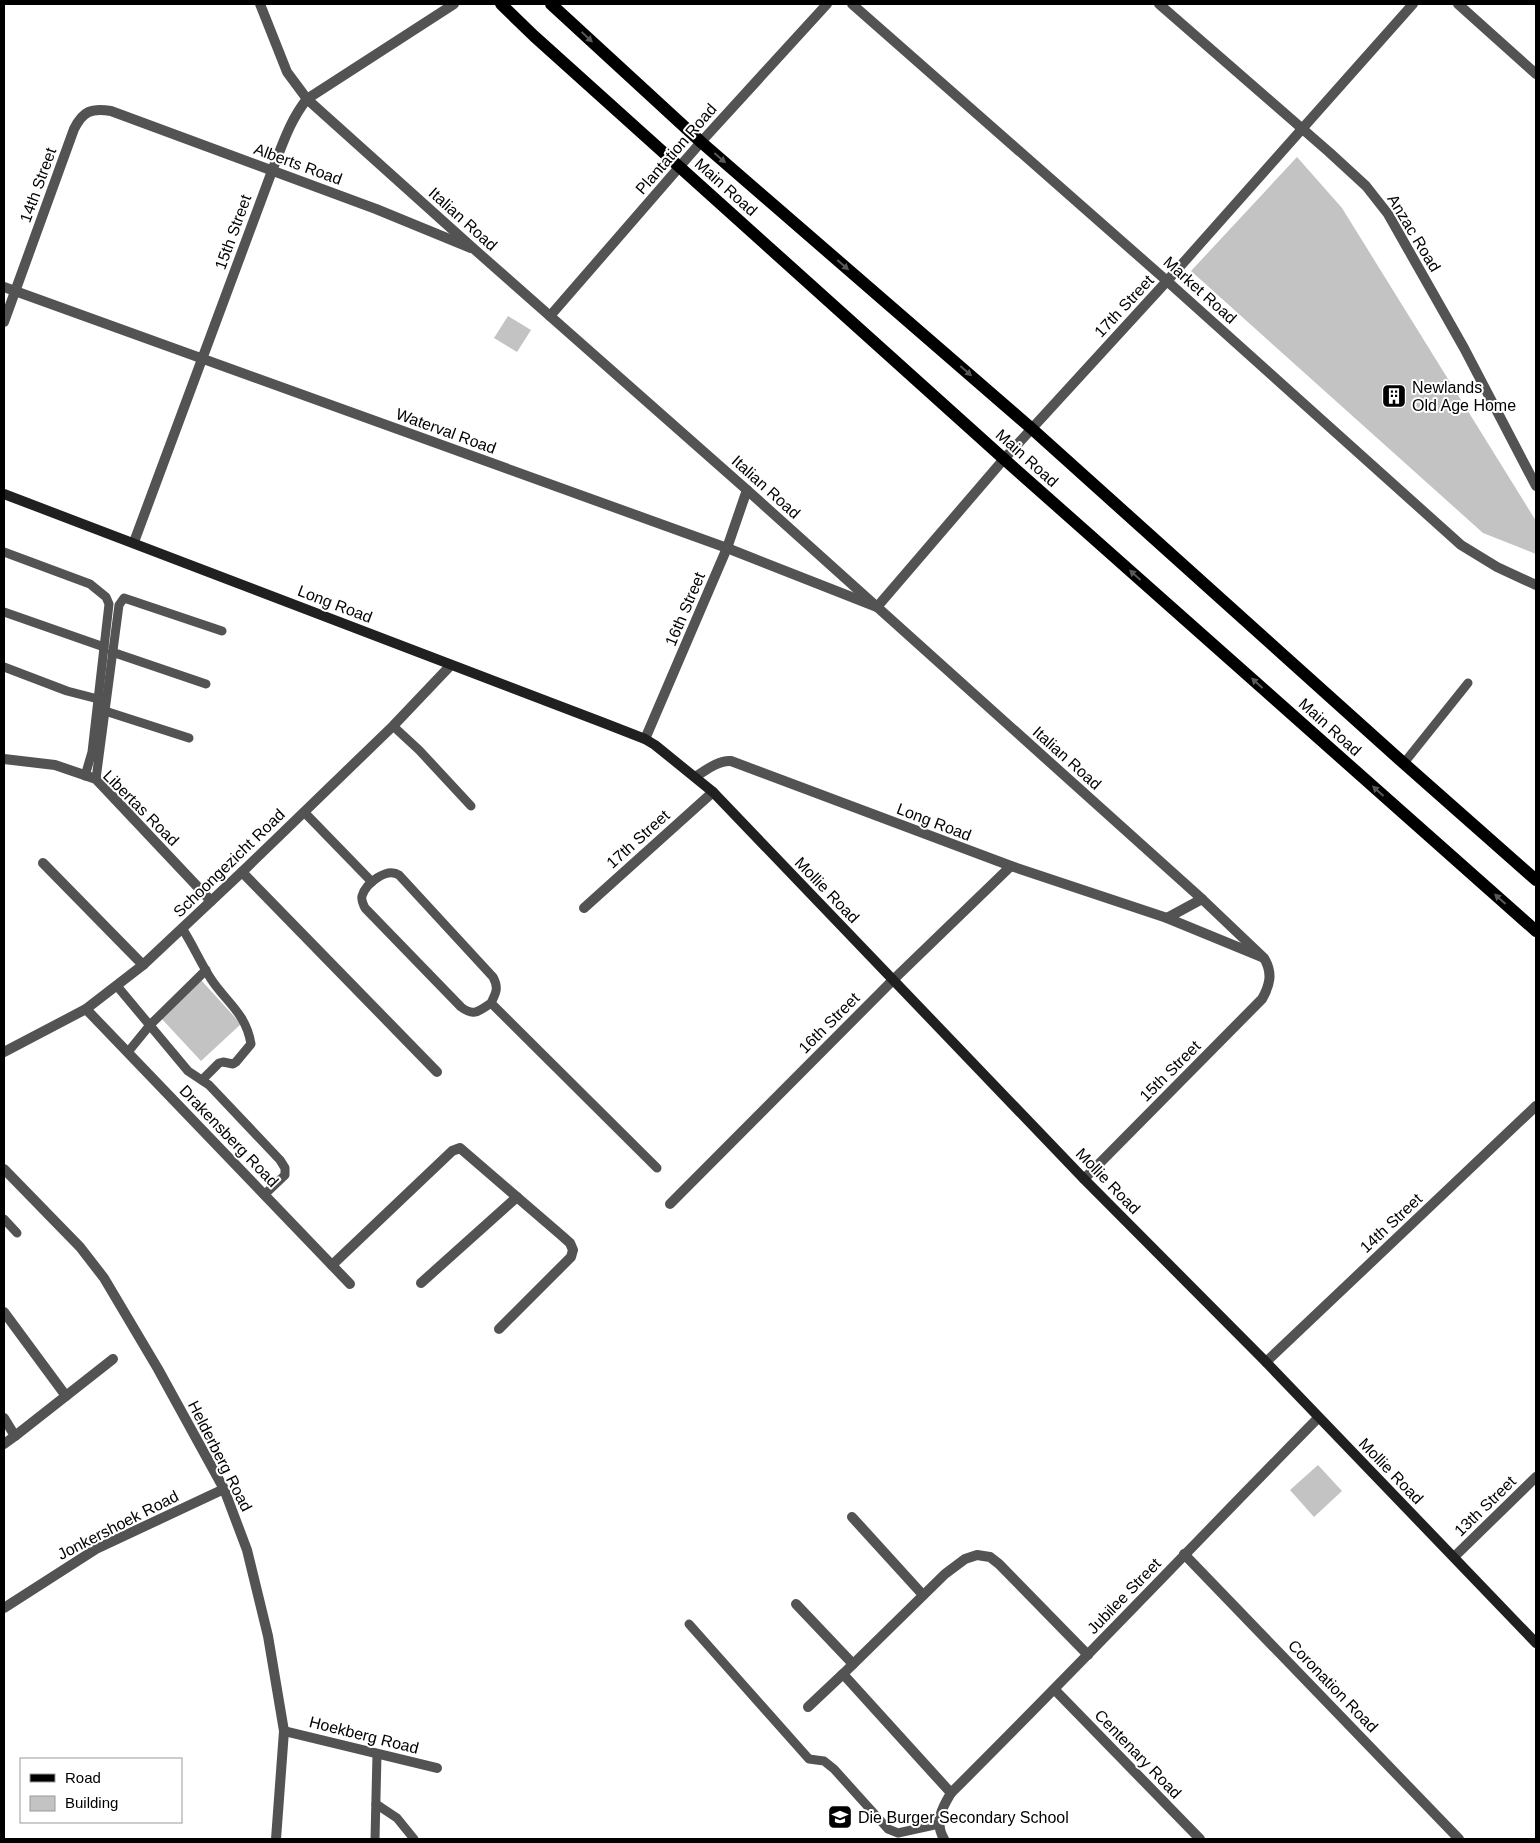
<svg xmlns="http://www.w3.org/2000/svg" width="1540" height="1843" viewBox="0 0 1540 1843" font-family="Helvetica,sans-serif">
	<style>
		.building { fill: #c3c3c3 }
		.lines { fill: none; stroke-linecap: round; stroke-linejoin: round }
		.service { stroke: #535353; stroke-width: 9 }
		.minor { stroke: #535353; stroke-width: 10 }
		.tertiary { stroke: #535353; stroke-width: 10 }
		.secondary { stroke: #202020; stroke-width: 10 }
		.primary { stroke: #000; stroke-width: 12 }
		.oneway { fill: #595959 }
		.labels { text-anchor: middle; dominant-baseline: central; stroke-width: 4; stroke-linejoin: round; paint-order: stroke }
		.street-label { font-size: 16px; fill: #000; stroke: #fff }
		.poi-label { font-size: 16px; fill: #000; stroke: #fff; text-anchor: start }
	</style>
	<rect width="100%" height="100%" fill="#fff"/>
	<!-- building -->
	<g class="building">
		<path d="M 1297,157 L 1342,208 L 1536,521 L 1536,554 L 1483,533 L 1191,271 Z"/>
		<path d="M 508,316 L 531,330 L 517,352 L 494,338 Z"/>
		<path d="M 201,980 L 241,1024 L 201,1061 L 160,1017 Z"/>
		<path d="M 1318,1465 L 1342,1491 L 1314,1517 L 1290,1490 Z"/>
	</g>
	<g class="lines">
		<!-- service -->
		<g class="service">
			<path d="M 4,552 L 90,584 L 106,597 L 109,604 L 92,752 L 85,776"/>
			<path d="M 4,612 L 104,647"/>
			<path d="M 112,652 L 206,684"/>
			<path d="M 4,667 L 67,691 L 98,699"/>
			<path d="M 105,711 L 189,738"/>
			<path d="M 393,726 L 419,750 L 471,806"/>
			<path d="M 1404,763 L 1468,683"/>
			<path d="M 96,779 L 119,605 L 124,598 L 222,631"/>
			<path d="M 304,812 L 372,882"/>
			<path d="M 182,928 C 193,945 200,962 211,979 C 226,1002 246,1013 251,1044 L 236,1062 L 233,1064 L 223,1062 L 219,1063 L 202,1080"/>
			<path d="M 117,986 L 188,1071 L 209,1085 L 280,1160 L 285,1168 L 285,1175 L 264,1195"/>
			<path d="M 491,1003 C 479,1011 474,1017 461,1007 L 365,908 C 363,904 361,900 362,896 C 366,883 387,867 399,875 L 493,977 C 499,988 496,993 491,1003 L 657,1168"/>
			<path d="M 128,1052 L 150,1025 L 206,970"/>
			<path d="M 4,1219 L 17,1233"/>
			<path d="M 689,1624 L 809,1759 L 824,1761 L 834,1769 L 888,1829 L 898,1833 L 939,1824"/>
			<path d="M 376,1804 L 397,1818 L 414,1839"/>
			<path d="M 375,1839 L 377,1754"/>
		</g>
		<!-- minor -->
		<g class="minor">
			<path d="M 852,4 L 1167,281 L 1461,545 L 1497,567 L 1536,585"/>
			<path d="M 1159,4 L 1329,152 L 1366,186 L 1388,214 L 1464,348 L 1536,486"/>
			<path d="M 1458,4 L 1536,74"/>
			<path d="M 4,287 L 727,548 L 877,607 L 1004,459 L 1167,281 L 1413,4"/>
			<path d="M 550,316 L 701,142 L 827,4"/>
			<path d="M 4,322 L 74,129 C 83,111 91,108 111,111 L 376,209 L 471,248"/>
			<path d="M 134,542 L 272,171 C 282,146 290,120 307,99 L 454,4"/>
			<path d="M 645,739 L 727,548 L 747,490"/>
			<path d="M 4,759 L 55,765 L 96,779 L 211,901"/>
			<path d="M 695,777 C 705,771 718,760 731,761 L 1011,866 L 1167,918 L 1262,957"/>
			<path d="M 43,863 L 143,965"/>
			<path d="M 242,872 L 437,1072"/>
			<path d="M 584,908 L 713,792"/>
			<path d="M 1167,918 L 1202,899"/>
			<path d="M 86,1009 L 350,1284"/>
			<path d="M 4,1052 L 86,1009 L 143,965 L 242,872 L 393,726 L 451,665"/>
			<path d="M 4,1169 L 80,1247 L 104,1278 L 158,1369 L 224,1489 L 247,1550 L 268,1636 L 284,1731 L 276,1839"/>
			<path d="M 670,1204 L 893,980 L 1011,866"/>
			<path d="M 332,1265 L 452,1151 L 460,1148 L 561,1235 L 570,1243 L 573,1250 L 571,1257 L 499,1329"/>
			<path d="M 421,1283 L 517,1197"/>
			<path d="M 4,1312 L 66,1396"/>
			<path d="M 1266,1362 L 1536,1106"/>
			<path d="M 4,1418 L 15,1436"/>
			<path d="M 4,1444 L 15,1436 L 113,1359 L 15,1436"/>
			<path d="M 852,1517 L 923,1595"/>
			<path d="M 1184,1554 L 1459,1839"/>
			<path d="M 1454,1557 L 1536,1477"/>
			<path d="M 796,1604 L 853,1664"/>
			<path d="M 4,1608 L 96,1549 L 224,1489"/>
			<path d="M 843,1674 L 945,1574 L 965,1559 L 977,1555 L 990,1557 L 999,1564 L 1088,1655"/>
			<path d="M 1055,1690 L 1200,1839"/>
			<path d="M 808,1707 L 843,1674 L 951,1793"/>
			<path d="M 284,1731 L 437,1768"/>
			<path d="M 944,1839 C 934,1822 942,1808 951,1793 C 1075,1670 1195,1543 1318,1418"/>
		</g>
		<!-- tertiary -->
		<path class="tertiary" d="M 260,4 L 287,72 L 307,99 L 474,249 L 747,490 L 1202,899 L 1264,958 C 1273,973 1270,985 1262,999 L 1084,1179"/>
		<!-- secondary -->
		<path class="secondary" d="M 4,494 L 604,723 L 645,739 L 655,745 L 713,792 L 1084,1179 L 1266,1362 L 1536,1643"/>
		<!-- primary -->
		<g class="primary">
			<path d="M 501,4 L 534,36 L 1004,459 L 1536,931"/>
			<path d="M 551,4 L 701,142 L 1031,428 L 1399,759 L 1536,880"/>
		</g>
	</g>
	<!-- one-way arrows -->
	<defs><path id="oneway-solid" d="M-6-.8H1V-3.2L6.5 0L1 3.2V.8H-6Z" transform="scale(1.25)"/></defs>
	<g class="oneway">
		<use href="#oneway-solid" transform="translate(587 37) rotate(43)"/>
		<use href="#oneway-solid" transform="translate(720 158) rotate(41)"/>
		<use href="#oneway-solid" transform="translate(843 265) rotate(41)"/>
		<use href="#oneway-solid" transform="translate(966 371) rotate(41)"/>
		<use href="#oneway-solid" transform="translate(1135 575) rotate(-138)"/>
		<use href="#oneway-solid" transform="translate(1257 683) rotate(-138)"/>
		<use href="#oneway-solid" transform="translate(1378 791) rotate(-138)"/>
		<use href="#oneway-solid" transform="translate(1500 899) rotate(-138)"/>
	</g>
	<!-- icons -->
	<defs>
		<symbol id="building-square" viewBox="-11 -11 22 22"><rect x="-9" y="-9" width="18" height="18" rx="4" fill="#000" stroke="#fff"/><path d="M-4-6H4V6H1V3H-1V6H-4ZM-2.5-4.3h1.7v1.8h-1.7ZM.8-4.3h1.7v1.8H.8ZM-2.5-1h1.7V.8h-1.7ZM.8-1h1.7V.8H.8Z" fill="#fff"/></symbol>
		<symbol id="school-square" viewBox="-11 -11 22 22"><rect x="-9" y="-9" width="18" height="18" rx="4" fill="#000" stroke="#fff"/><path d="M0-5L7-2L0 1L-7-2ZM-4 1L0 2.5L4 1V4Q0 6-4 4Z" fill="#fff"/></symbol>
	</defs>
	<g fill-rule="evenodd">
		<use href="#building-square" x="1380" y="382" width="28" height="28"/>
		<use href="#school-square" x="826" y="1803" width="28" height="28"/>
	</g>
	<g class="labels">
		<!-- street labels -->
		<g class="street-label">
			<text transform="translate(676 149) rotate(-49)">Plantation Road</text>
			<text transform="translate(298 164) rotate(20)">Alberts Road</text>
			<text transform="translate(38 185) rotate(-70)">14th Street</text>
			<text transform="translate(726 187) rotate(42)">Main Road</text>
			<text transform="translate(463 219) rotate(42)">Italian Road</text>
			<text transform="translate(233 232) rotate(-70)">15th Street</text>
			<text transform="translate(1414 233) rotate(59)">Anzac Road</text>
			<text transform="translate(1200 290) rotate(42)">Market Road</text>
			<text transform="translate(1124 306) rotate(-47)">17th Street</text>
			<text transform="translate(446 431) rotate(20)">Waterval Road</text>
			<text transform="translate(1027 458) rotate(42)">Main Road</text>
			<text transform="translate(766 487) rotate(42)">Italian Road</text>
			<text transform="translate(335 604) rotate(21)">Long Road</text>
			<text transform="translate(685 609) rotate(-67)">16th Street</text>
			<text transform="translate(1330 727) rotate(42)">Main Road</text>
			<text transform="translate(1067 758) rotate(42)">Italian Road</text>
			<text transform="translate(141 808) rotate(45)">Libertas Road</text>
			<text transform="translate(934 822) rotate(21)">Long Road</text>
			<text transform="translate(638 839) rotate(-42)">17th Street</text>
			<text transform="translate(229 863) rotate(-44)">Schoongezicht Road</text>
			<text transform="translate(827 890) rotate(46)">Mollie Road</text>
			<text transform="translate(829 1023) rotate(-45)">16th Street</text>
			<text transform="translate(1170 1071) rotate(-45)">15th Street</text>
			<text transform="translate(229 1136) rotate(46)">Drakensberg Road</text>
			<text transform="translate(1108 1181) rotate(46)">Mollie Road</text>
			<text transform="translate(1391 1223) rotate(-43)">14th Street</text>
			<text transform="translate(220 1456) rotate(63)">Helderberg Road</text>
			<text transform="translate(1391 1471) rotate(46)">Mollie Road</text>
			<text transform="translate(1485 1506) rotate(-44)">13th Street</text>
			<text transform="translate(118 1525) rotate(-27)">Jonkershoek Road</text>
			<text transform="translate(1124 1596) rotate(-46)">Jubilee Street</text>
			<text transform="translate(1333 1686) rotate(46)">Coronation Road</text>
			<text transform="translate(364 1735) rotate(14)">Hoekberg Road</text>
			<text transform="translate(1138 1754) rotate(46)">Centenary Road</text>
		</g>
		<!-- poi labels -->
		<g class="poi-label">
			<text x="1412" y="387">Newlands<tspan x="1412" dy="18">Old Age Home</tspan></text>
			<text x="858" y="1817">Die Burger Secondary School</text>
		</g>
	</g>
	<!-- border -->
	<rect width="1540" height="1843" fill="none" stroke="#000000" stroke-width="10"/>
	<!-- legend -->
	<rect x="20" y="1758" width="162" height="65" fill="#ffffff" stroke="#999999"/>
	<rect x="30" y="1774" width="25" height="8" fill="#000000" stroke="#999999"/>
	<text x="65" y="1783" font-size="15" fill="#000000">Road</text>
	<rect x="30" y="1796" width="25" height="15" fill="#c3c3c3" stroke="#999999"/>
	<text x="65" y="1808" font-size="15" fill="#000000">Building</text>
</svg>
